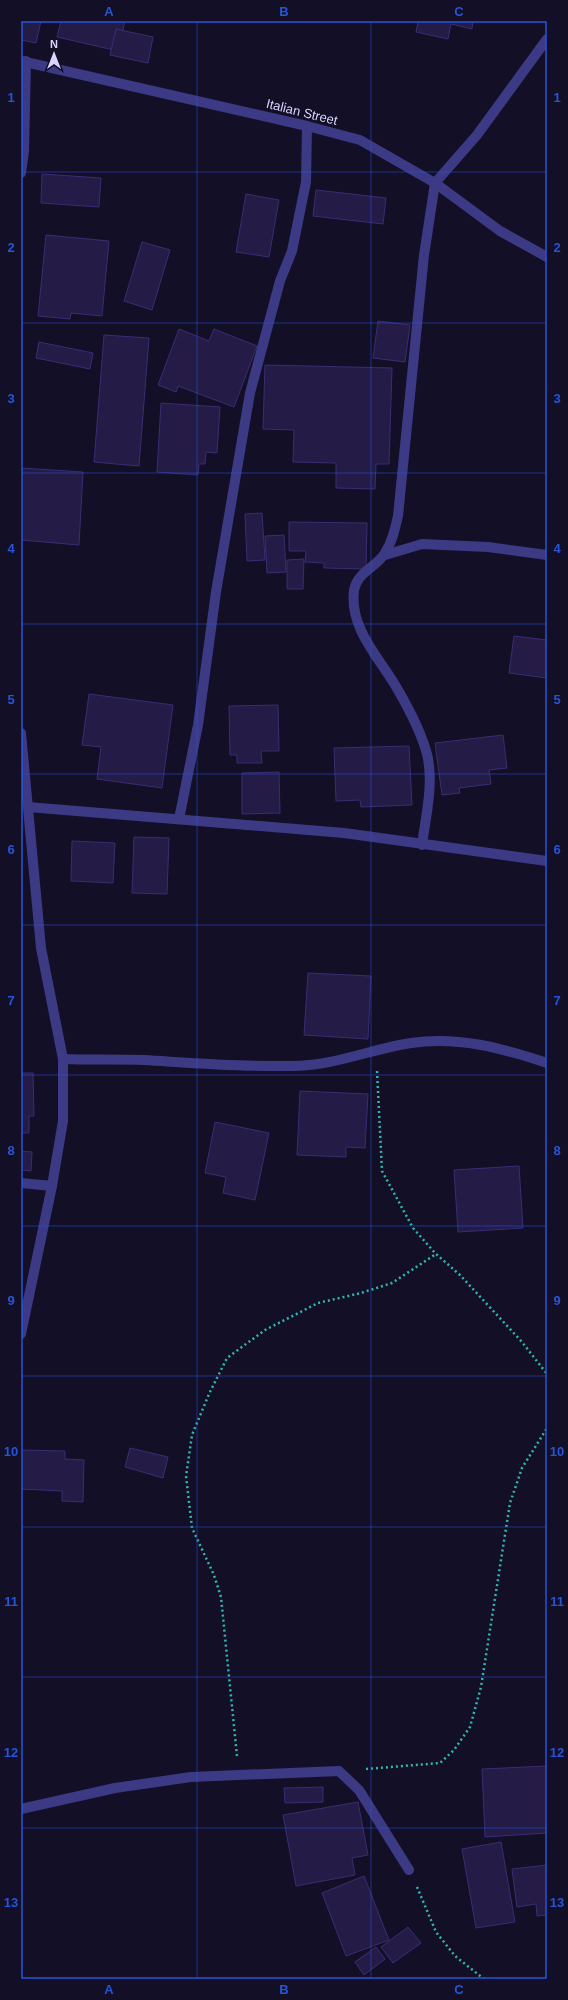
<svg xmlns="http://www.w3.org/2000/svg" width="568" height="2000" viewBox="0 0 568 2000" font-family="Arial,sans-serif">
	<style>
		.building { fill: #241b47; stroke: #3b2d73 }
		.lines { fill: none; stroke-linecap: round; stroke-linejoin: round }
		.path { stroke: #2fb8b0; stroke-width: 2.5; stroke-dasharray: 2 3; stroke-linecap: butt }
		.lane { stroke: #3d3a85; stroke-width: 10 }
		.street { stroke: #3d3a85; stroke-width: 10 }
		.grid { fill: none; stroke: #2655da; stroke-width: 1; stroke-opacity: 0.55 }
		.labels { text-anchor: middle; dominant-baseline: central; stroke-width: 3; stroke-linejoin: round; paint-order: stroke }
		.street-label { font-size: 13px; fill: #d9d4ff; stroke: #130f26 }
		.neatline { fill: none; stroke: #2655da; stroke-width: 1.5 }
		.grid-label { font-size: 13px; text-anchor: middle; font-weight: bold; fill: #2655da }
	</style>
	<rect width="100%" height="100%" fill="#130f26"/>
	<!-- building -->
	<g class="building">
		<path d="M 21,21 L 41,21 L 36,43 L 21,40 Z"/>
		<path d="M 61,21 L 125,21 L 118,51 L 57,37 Z"/>
		<path d="M 411,21 L 473,21 L 472,29 L 451,24 L 448,39 L 416,32 L 418,22 Z"/>
		<path d="M 116,29 L 153,37 L 148,63 L 110,55 Z"/>
		<path d="M 42,174 L 101,178 L 99,207 L 41,203 Z"/>
		<path d="M 316,190 L 386,198 L 383,224 L 313,216 Z"/>
		<path d="M 246,194 L 279,200 L 269,257 L 236,252 Z"/>
		<path d="M 46,235 L 109,241 L 102,316 L 71,313 L 70,319 L 38,316 Z"/>
		<path d="M 142,242 L 170,250 L 152,310 L 124,301 Z"/>
		<path d="M 378,321 L 410,325 L 405,362 L 373,358 Z"/>
		<path d="M 179,329 L 209,341 L 214,329 L 257,346 L 234,407 L 178,386 L 176,392 L 158,385 Z"/>
		<path d="M 104,335 L 149,338 L 139,466 L 94,462 Z"/>
		<path d="M 39,342 L 93,353 L 90,369 L 36,358 Z"/>
		<path d="M 265,365 L 392,368 L 389,464 L 376,464 L 375,489 L 336,488 L 336,463 L 293,462 L 294,430 L 263,429 Z"/>
		<path d="M 161,403 L 220,407 L 217,453 L 206,452 L 205,464 L 199,464 L 198,475 L 157,472 Z"/>
		<path d="M 21,468 L 83,472 L 79,545 L 21,540 Z"/>
		<path d="M 262,513 L 265,560 L 247,561 L 245,514 Z"/>
		<path d="M 289,522 L 367,523 L 366,569 L 324,568 L 324,563 L 305,562 L 306,551 L 289,551 Z"/>
		<path d="M 284,535 L 286,572 L 267,573 L 265,536 Z"/>
		<path d="M 304,559 L 303,589 L 287,589 L 287,560 Z"/>
		<path d="M 514,636 L 547,640 L 547,678 L 509,673 Z"/>
		<path d="M 89,694 L 173,705 L 162,788 L 97,779 L 101,747 L 82,745 Z"/>
		<path d="M 278,705 L 279,751 L 261,751 L 262,763 L 237,763 L 237,755 L 230,755 L 229,706 Z"/>
		<path d="M 503,735 L 507,768 L 489,770 L 491,784 L 459,788 L 460,793 L 442,795 L 435,743 Z"/>
		<path d="M 409,746 L 412,805 L 361,807 L 360,800 L 336,801 L 334,748 Z"/>
		<path d="M 279,772 L 280,813 L 242,814 L 242,773 Z"/>
		<path d="M 134,837 L 169,838 L 167,894 L 132,893 Z"/>
		<path d="M 72,841 L 115,843 L 113,883 L 71,881 Z"/>
		<path d="M 308,973 L 371,976 L 368,1039 L 304,1035 Z"/>
		<path d="M 21,1073 L 33,1073 L 34,1116 L 29,1116 L 29,1133 L 21,1133 Z"/>
		<path d="M 300,1091 L 368,1094 L 365,1148 L 346,1147 L 346,1157 L 297,1155 Z"/>
		<path d="M 215,1122 L 269,1133 L 255,1200 L 223,1193 L 226,1177 L 205,1173 Z"/>
		<path d="M 21,1151 L 32,1152 L 31,1171 L 21,1170 Z"/>
		<path d="M 519,1166 L 523,1228 L 458,1232 L 454,1170 Z"/>
		<path d="M 130,1448 L 168,1457 L 163,1478 L 125,1467 Z"/>
		<path d="M 21,1450 L 65,1451 L 65,1459 L 84,1460 L 83,1502 L 62,1501 L 62,1491 L 21,1489 Z"/>
		<path d="M 547,1766 L 547,1833 L 485,1837 L 482,1769 Z"/>
		<path d="M 323,1787 L 323,1802 L 285,1803 L 284,1788 Z"/>
		<path d="M 358,1802 L 368,1855 L 352,1858 L 355,1875 L 296,1886 L 283,1815 Z"/>
		<path d="M 501,1842 L 515,1922 L 476,1928 L 462,1849 Z"/>
		<path d="M 547,1865 L 547,1915 L 537,1916 L 536,1904 L 517,1907 L 512,1869 Z"/>
		<path d="M 364,1876 L 389,1940 L 346,1956 L 322,1893 Z"/>
		<path d="M 408,1927 L 421,1943 L 393,1963 L 381,1947 Z"/>
		<path d="M 376,1947 L 385,1959 L 364,1975 L 355,1962 Z"/>
	</g>
	<g class="lines">
		<!-- path -->
		<g class="path">
			<path d="M 377,1071 L 382,1171 L 413,1228 L 436,1254 L 460,1275 L 522,1342 L 547,1374"/>
			<path d="M 237,1756 L 221,1597 L 214,1575 L 192,1528 L 186,1476 L 192,1435 L 209,1394 L 227,1358 L 265,1330 L 318,1303 L 361,1293 L 392,1283 L 436,1254"/>
			<path d="M 366,1769 L 440,1763 L 454,1750 L 470,1727 L 481,1687 L 510,1503 L 522,1468 L 547,1428"/>
			<path d="M 417,1887 L 436,1932 L 455,1956 L 484,1979"/>
		</g>
		<!-- lane -->
		<path class="lane" d="M 385,555 L 422,544 L 488,547 L 547,555"/>
		<!-- street -->
		<g class="street">
			<path d="M 21,61 L 307,126 L 360,140 L 435,183 L 500,231 L 547,257"/>
			<path d="M 21,173 L 24,151 L 26,61"/>
			<path d="M 21,733 L 41,948 L 63,1059 L 63,1121 L 52,1186 L 21,1334"/>
			<path d="M 28,807 L 344,833 L 547,861"/>
			<path d="M 179,819 L 198,725 L 216,592 L 250,393 L 280,281 L 292,251 L 306,182 L 307,126"/>
			<path d="M 422,845 C 426,815 434,783 427,754 C 421,732 409,709 398,690 C 380,658 349,629 354,590 C 357,572 377,567 385,553 C 392,542 395,529 398,516 L 424,255 L 435,183 L 477,135 L 547,39"/>
			<path d="M 63,1059 C 90,1060 117,1059 144,1060 C 194,1063 243,1067 292,1066 C 333,1066 371,1049 411,1043 C 458,1036 502,1048 547,1063"/>
			<path d="M 21,1183 L 52,1186"/>
			<path d="M 21,1809 L 115,1788 L 191,1777 L 339,1771 L 359,1790 L 409,1870"/>
		</g>
	</g>
	<!-- grid -->
	<path class="grid" d="M 197,21 L 197,1979M 371,21 L 371,1979M 21,172 L 547,172M 21,323 L 547,323M 21,473 L 547,473M 21,624 L 547,624M 21,774 L 547,774M 21,925 L 547,925M 21,1075 L 547,1075M 21,1226 L 547,1226M 21,1376 L 547,1376M 21,1527 L 547,1527M 21,1677 L 547,1677M 21,1828 L 547,1828"/>
	<g class="labels">
		<!-- street labels -->
		<g class="street-label">
			<text transform="translate(302 112) rotate(14)">Italian Street</text>
		</g>
	</g>
	<!-- border -->
	<rect width="568" height="2000" fill="none" stroke="#130f26" stroke-width="44"/>
	<!-- north arrow -->
	<g transform="translate(54 54)" stroke="#130f26" stroke-width="3" paint-order="stroke">
	<path d="M0-3L7 15L0 10L-7 15Z" fill="#d9d4ff"/>
	<text y="-6" font-size="11" font-weight="bold" text-anchor="middle" fill="#d9d4ff">N</text>
	</g>
	<rect x="22" y="22" width="524" height="1956" class="neatline"/>
	<g class="grid-label">
		<text x="109" y="16">A</text>
		<text x="284" y="16">B</text>
		<text x="459" y="16">C</text>
		<text x="11" y="102">1</text>
		<text x="557" y="102">1</text>
		<text x="11" y="252">2</text>
		<text x="557" y="252">2</text>
		<text x="11" y="403">3</text>
		<text x="557" y="403">3</text>
		<text x="11" y="553">4</text>
		<text x="557" y="553">4</text>
		<text x="11" y="704">5</text>
		<text x="557" y="704">5</text>
		<text x="11" y="854">6</text>
		<text x="557" y="854">6</text>
		<text x="11" y="1005">7</text>
		<text x="557" y="1005">7</text>
		<text x="11" y="1155">8</text>
		<text x="557" y="1155">8</text>
		<text x="11" y="1305">9</text>
		<text x="557" y="1305">9</text>
		<text x="11" y="1456">10</text>
		<text x="557" y="1456">10</text>
		<text x="11" y="1606">11</text>
		<text x="557" y="1606">11</text>
		<text x="11" y="1757">12</text>
		<text x="557" y="1757">12</text>
		<text x="11" y="1907">13</text>
		<text x="557" y="1907">13</text>
		<text x="109" y="1994">A</text>
		<text x="284" y="1994">B</text>
		<text x="459" y="1994">C</text>
	</g>
</svg>
